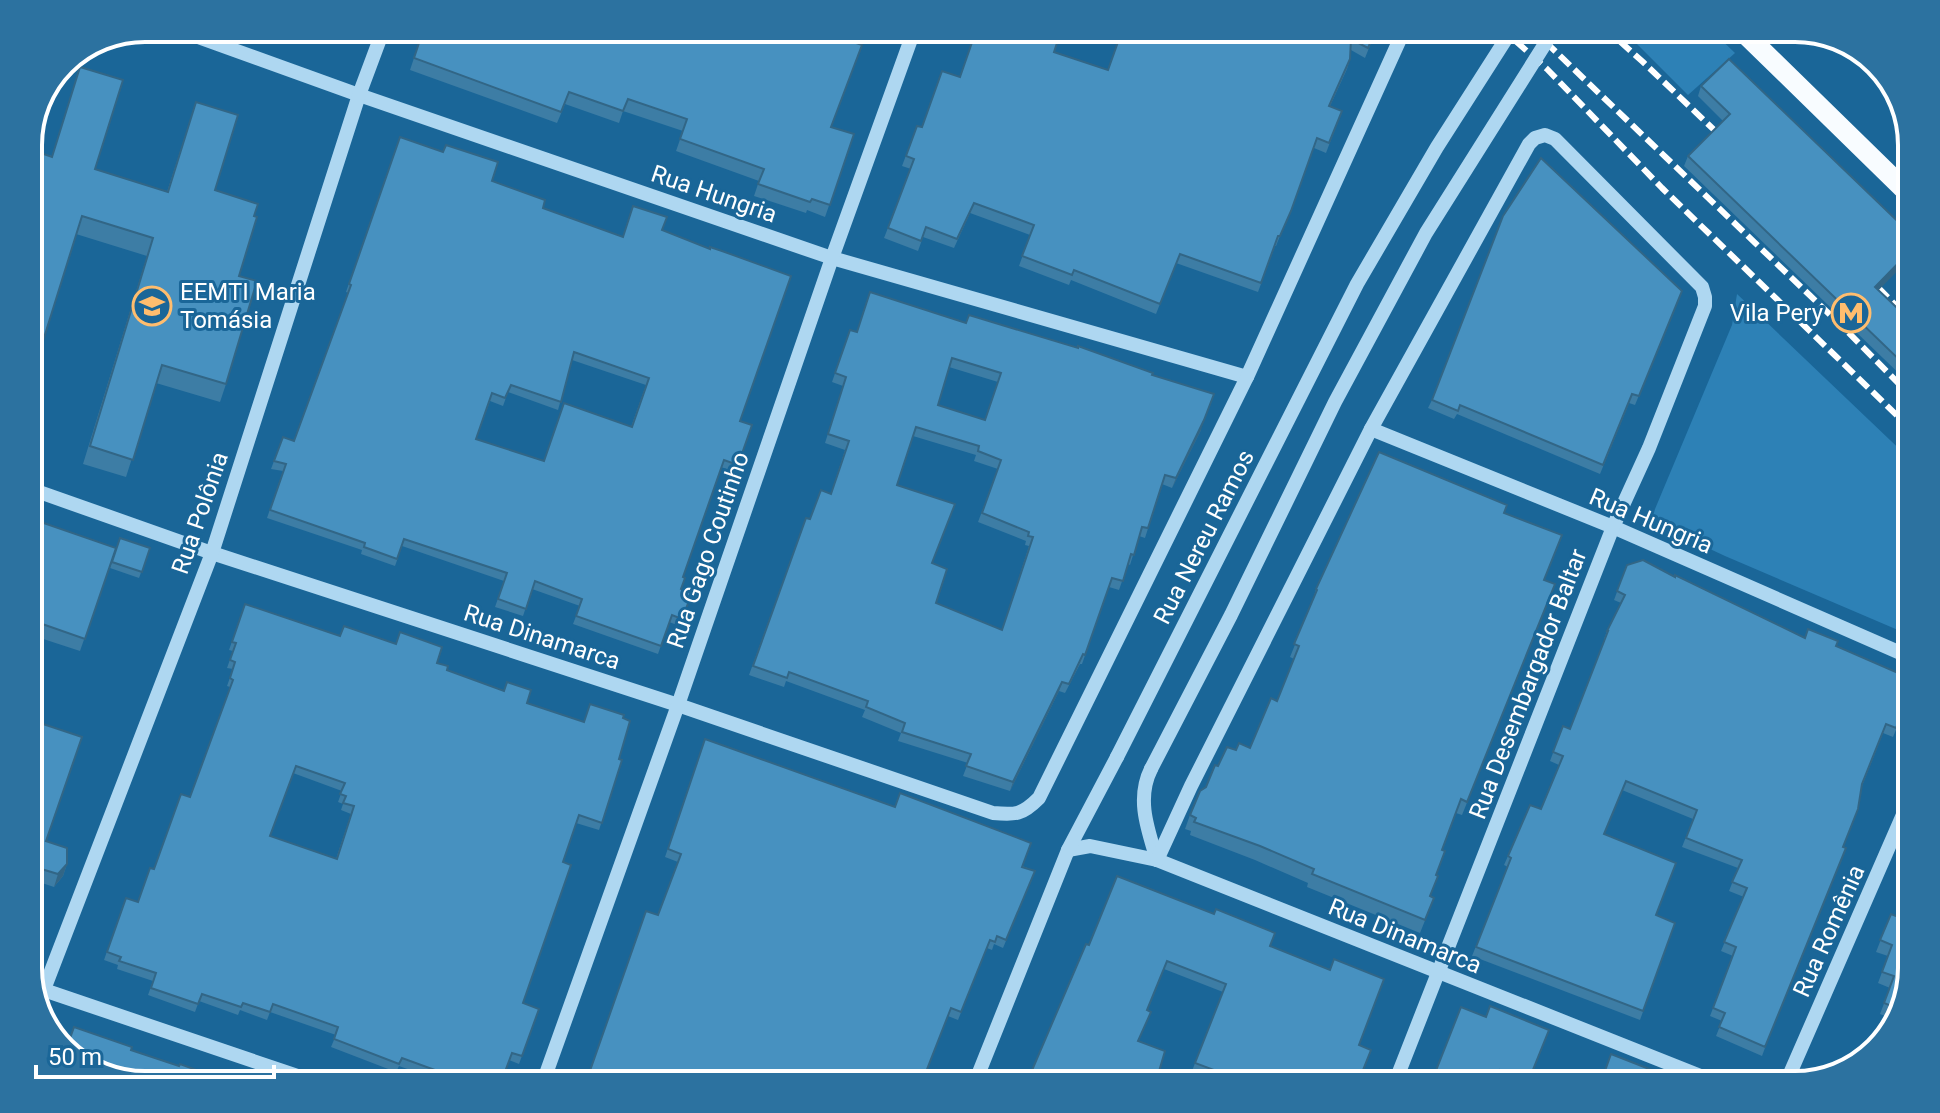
<svg xmlns="http://www.w3.org/2000/svg" width="1940" height="1113" viewBox="0 0 1940 1113" font-family="Roboto,sans-serif">
	<style>
		.green { fill: #2d81b6 }
		.lines { fill: none; stroke-linecap: round; stroke-linejoin: round }
		.minor { stroke: #aed7f1; stroke-width: 14 }
		.major { stroke: #f8fcff; stroke-width: 20 }
		.rail { stroke: #fff; stroke-width: 6; stroke-dasharray: 14 6; stroke-linecap: butt }
		.minor-bridge { stroke: #aed7f1; stroke-width: 14 }
		.wall { fill: #3d7da5; fill-rule: evenodd }
		.shaded-wall { fill: #326686 }
		.building { fill: #4791c0; stroke: #326686; stroke-width: 2; fill-rule: evenodd }
		.labels { text-anchor: middle; dominant-baseline: central; stroke-width: 6; stroke-linejoin: round; paint-order: stroke }
		.street-label { font-size: 24px; fill: #fff; stroke: #1a6698 }
		.poi-label { font-size: 24px; fill: #fff; stroke: #1a6698; text-anchor: start }
		.rim { fill: none; stroke: #fff; stroke-width: 4 }
	</style>
	<rect width="100%" height="100%" fill="#1a6698"/>
	<!-- green -->
	<g class="green">
		<path d="M 1621,28 L 1709,28 L 1735,53 L 1688,95 Z"/>
		<path d="M 1737,294 L 1912,461 L 1912,636 L 1725,556 L 1650,521 L 1732,325 Z"/>
	</g>
	<g class="lines">
		<!-- minor -->
		<g class="minor">
			<path d="M 173,28 L 359,95 L 832,258 L 1247,377"/>
			<path d="M 1371,429 L 1613,527 L 1912,658"/>
			<path d="M 28,488 L 212,553 L 678,705 L 993,813 C 1016,815 1022,815 1039,798 L 1247,377 L 1405,28"/>
			<path d="M 1151,769 C 1136,799 1148,830 1157,860"/>
			<path d="M 1068,850 L 1090,846 L 1157,860 L 1723,1085"/>
			<path d="M 1157,860 L 1191,786 L 1371,429 L 1529,144 L 1535,138 L 1545,135 L 1555,139 L 1702,287 L 1705,297 L 1705,306 L 1649,448 L 1613,527 L 1394,1085"/>
			<path d="M 32,986 L 324,1085"/>
			<path d="M 38,1005 L 212,553 L 359,95 L 384,28"/>
			<path d="M 542,1085 L 678,705 L 832,258 L 915,28"/>
			<path d="M 974,1085 L 1068,850 L 1117,757"/>
			<path d="M 1785,1085 L 1912,794"/>
		</g>
		<!-- major -->
		<path class="major" d="M 1739,28 L 1912,197"/>
		<!-- rail -->
		<g class="rail">
			<path d="M 1501,28 L 1547,69 L 1662,188 L 1912,430"/>
			<path d="M 1531,28 L 1847,331 L 1912,397"/>
			<path d="M 1605,28 L 1643,62 L 1731,146"/>
			<path d="M 1864,273 L 1912,322"/>
		</g>
		<!-- minor-bridge -->
		<g class="minor-bridge">
			<path d="M 1117,757 L 1357,284 L 1437,147 L 1513,28"/>
			<path d="M 1151,769 L 1231,615 L 1335,402 L 1426,233 L 1555,28"/>
		</g>
	</g>
	<!-- wall -->
	<g class="wall">
		<path d="M 424,28 L 832,127 L 854,134 L 825,217 L 807,210 L 806,213 L 754,196 L 759,181 L 676,151 L 683,131 L 623,111 L 619,123 L 565,104 L 557,123 L 410,70 Z"/>
		<path d="M 1377,28 L 1365,58 L 1351,50 L 1350,59 L 1347,69 L 1330,106 L 1338,121 L 1326,153 L 1314,148 L 1276,246 L 1275,246 L 1258,292 L 1176,263 L 1156,314 L 1071,280 L 1069,285 L 1019,266 L 1030,235 L 970,213 L 954,248 L 923,237 L 918,251 L 884,238 L 911,169 L 902,166 L 917,126 L 922,127 L 960,76 L 1054,52 L 1108,70 L 1204,38 Z"/>
		<path d="M 1729,59 L 1879,290 L 1912,322 L 1912,386 L 1684,166 L 1688,156 L 1723,121 L 1698,96 L 1701,86 Z"/>
		<path d="M 80,67 L 95,169 L 167,192 L 196,102 L 215,190 L 239,276 L 226,384 L 220,402 L 156,383 L 126,477 L 83,464 L 147,256 L 76,234 L 28,389 L 28,231 L 31,223 L 28,222 L 28,182 L 38,152 L 52,156 Z"/>
		<path d="M 400,137 L 492,181 L 543,208 L 623,237 L 662,230 L 740,421 L 752,425 L 735,472 L 721,467 L 683,577 L 681,589 L 692,593 L 680,626 L 669,622 L 658,654 L 573,624 L 580,606 L 532,589 L 523,616 L 495,607 L 504,581 L 402,546 L 395,566 L 361,554 L 362,550 L 267,518 L 283,471 L 271,469 L 283,437 L 294,441 L 349,293 L 346,292 ZM 572,360 L 646,385 L 631,427 L 544,461 L 476,439 L 490,401 L 503,406 L 508,392 L 558,410 Z"/>
		<path d="M 1682,291 L 1635,405 L 1629,403 L 1600,474 L 1457,414 L 1454,419 L 1428,408 L 1432,400 Z"/>
		<path d="M 966,323 L 1152,375 L 1201,430 L 1172,488 L 1162,484 L 1145,538 L 1139,536 L 1130,565 L 1128,564 L 1119,590 L 1109,587 L 1082,664 L 1080,664 L 1065,693 L 1059,691 L 1010,791 L 963,776 L 968,763 L 898,741 L 901,733 L 862,717 L 865,710 L 786,681 L 784,687 L 749,675 L 806,518 L 810,519 L 831,494 L 845,450 L 825,443 L 843,386 L 832,382 L 850,330 L 857,332 ZM 949,367 L 998,382 L 985,420 L 938,405 ZM 913,436 L 976,455 L 974,461 L 998,469 L 978,522 L 1026,541 L 1025,545 L 1029,546 L 1002,630 L 936,603 L 932,564 L 897,485 Z"/>
		<path d="M 1504,513 L 1544,581 L 1555,585 L 1462,815 L 1456,813 L 1442,850 L 1430,896 L 1434,898 L 1420,933 L 1307,887 L 1308,883 L 1255,860 L 1190,835 L 1191,831 L 1185,829 L 1190,815 L 1218,766 L 1236,750 L 1250,748 L 1277,701 L 1294,659 L 1290,657 L 1312,603 L 1316,589 Z"/>
		<path d="M 28,538 L 116,548 L 80,651 L 28,634 Z"/>
		<path d="M 120,538 L 150,548 L 139,578 L 110,568 Z"/>
		<path d="M 1627,565 L 1675,577 L 1805,638 L 1836,646 L 1912,691 L 1893,737 L 1883,733 L 1862,786 L 1762,1056 L 1716,1036 L 1722,1021 L 1710,1016 L 1733,956 L 1721,951 L 1744,897 L 1729,891 L 1738,868 L 1682,847 L 1693,819 L 1622,790 L 1604,835 L 1656,915 L 1675,923 L 1640,1020 L 1472,956 L 1508,867 L 1504,865 L 1508,856 L 1541,809 L 1559,765 L 1550,761 L 1563,726 L 1570,729 L 1605,640 L 1604,639 L 1607,631 L 1621,603 L 1614,600 Z"/>
		<path d="M 245,604 L 340,636 L 437,663 L 447,670 L 527,703 L 584,722 L 623,718 L 619,759 L 622,760 L 599,830 L 576,823 L 563,862 L 523,1003 L 539,1009 L 519,1064 L 509,1060 L 500,1085 L 452,1085 L 399,1066 L 396,1072 L 331,1047 L 336,1035 L 270,1012 L 267,1020 L 240,1010 L 238,1015 L 199,1001 L 195,1012 L 148,995 L 153,981 L 117,969 L 118,965 L 104,960 L 123,905 L 138,902 L 190,797 L 230,687 L 227,686 L 233,669 L 227,668 L 233,651 L 229,650 ZM 293,773 L 342,791 L 338,802 L 343,804 L 341,810 L 351,814 L 336,859 L 270,836 Z"/>
		<path d="M 705,739 L 1035,871 L 1003,948 L 994,944 L 992,950 L 987,948 L 958,1020 L 948,1016 L 924,1077 L 658,915 L 678,862 L 665,857 Z"/>
		<path d="M 46,841 L 67,864 L 63,876 L 54,887 L 33,880 Z"/>
		<path d="M 1891,914 L 1906,920 L 1912,969 L 1898,1021 L 1880,1014 L 1890,988 L 1878,983 L 1888,956 L 1876,952 Z"/>
		<path d="M 1086,944 L 1089,945 L 1270,946 L 1330,970 L 1384,979 L 1219,1081 L 1192,1071 L 1223,992 L 1164,969 L 1147,1010 L 1139,1041 L 1155,1085 L 1026,1085 Z"/>
		<path d="M 1543,1046 L 1527,1085 L 1428,1085 L 1433,1078 Z"/>
	</g>
	<!-- shaded-wall -->
	<g class="shaded-wall">
		<path d="M 1912,249 L 1912,256 L 1872,297 L 1875,287 Z"/>
		<path d="M 1204,420 L 1201,430 L 1172,488 L 1176,478 Z"/>
		<path d="M 1062,682 L 1059,691 L 1010,791 L 1013,782 Z"/>
		<path d="M 67,864 L 63,876 L 54,887 L 58,874 Z"/>
	</g>
	<!-- building -->
	<g class="building">
		<path d="M 424,28 L 813,28 L 862,45 L 831,127 L 854,134 L 830,205 L 812,199 L 810,202 L 758,184 L 764,169 L 680,139 L 687,119 L 628,99 L 623,111 L 569,92 L 561,112 L 414,58 Z"/>
		<path d="M 977,28 L 1062,28 L 1054,52 L 1108,70 L 1123,28 L 1172,28 L 1204,38 L 1209,28 L 1376,28 L 1368,48 L 1351,39 L 1350,59 L 1329,106 L 1342,111 L 1329,143 L 1317,138 L 1291,211 L 1280,236 L 1278,236 L 1261,283 L 1180,254 L 1160,304 L 1074,270 L 1072,275 L 1022,256 L 1034,225 L 974,203 L 957,239 L 926,227 L 921,241 L 888,228 L 914,159 L 906,156 L 917,126 L 922,127 L 942,71 L 960,77 Z"/>
		<path d="M 1729,59 L 1912,235 L 1912,249 L 1875,287 L 1912,322 L 1912,372 L 1688,156 L 1730,114 L 1701,86 Z"/>
		<path d="M 80,67 L 123,80 L 95,169 L 168,192 L 196,102 L 238,115 L 215,190 L 258,204 L 254,216 L 257,217 L 239,276 L 257,281 L 226,384 L 162,365 L 133,460 L 90,446 L 153,238 L 82,216 L 28,389 L 28,235 L 37,205 L 28,202 L 28,184 L 38,152 L 52,157 Z"/>
		<path d="M 400,137 L 443,152 L 446,145 L 498,162 L 492,181 L 545,200 L 543,208 L 623,237 L 633,206 L 667,217 L 662,230 L 710,249 L 710,247 L 722,251 L 791,276 L 740,421 L 752,425 L 738,465 L 724,460 L 683,577 L 685,578 L 681,589 L 692,593 L 682,619 L 672,615 L 661,646 L 576,616 L 582,599 L 535,581 L 526,609 L 498,599 L 507,573 L 404,539 L 397,559 L 364,547 L 365,543 L 270,510 L 286,464 L 274,461 L 283,437 L 294,441 L 351,285 L 349,284 ZM 574,352 L 649,378 L 632,427 L 564,403 L 544,461 L 476,439 L 492,393 L 505,398 L 511,385 L 561,402 Z"/>
		<path d="M 1541,158 L 1682,291 L 1639,396 L 1632,394 L 1603,465 L 1460,405 L 1458,411 L 1432,400 L 1503,216 Z"/>
		<path d="M 870,292 L 966,323 L 969,315 L 1078,348 L 1078,346 L 1153,373 L 1152,375 L 1214,394 L 1204,420 L 1176,478 L 1165,475 L 1148,528 L 1142,527 L 1134,555 L 1131,554 L 1123,581 L 1112,578 L 1085,655 L 1083,654 L 1069,684 L 1062,682 L 1013,782 L 966,766 L 971,754 L 902,732 L 905,723 L 866,707 L 868,701 L 789,672 L 787,678 L 753,666 L 806,518 L 810,519 L 821,490 L 831,494 L 849,441 L 828,434 L 846,377 L 835,373 L 850,330 L 857,332 ZM 952,358 L 1001,373 L 985,420 L 938,405 ZM 916,427 L 979,446 L 978,451 L 1001,460 L 982,513 L 1029,532 L 1028,536 L 1033,537 L 1002,630 L 936,603 L 947,569 L 932,563 L 955,504 L 897,485 Z"/>
		<path d="M 1379,452 L 1507,505 L 1504,513 L 1562,535 L 1544,580 L 1555,584 L 1467,802 L 1461,799 L 1442,850 L 1445,851 L 1436,875 L 1438,876 L 1430,896 L 1434,898 L 1425,920 L 1312,874 L 1314,869 L 1260,846 L 1194,822 L 1196,818 L 1190,815 L 1200,791 L 1206,787 L 1215,765 L 1218,766 L 1227,747 L 1236,750 L 1239,743 L 1250,748 L 1271,698 L 1277,701 L 1299,646 L 1294,644 L 1317,590 L 1316,589 Z"/>
		<path d="M 35,520 L 116,548 L 85,639 L 28,619 L 28,538 Z"/>
		<path d="M 120,538 L 150,548 L 142,572 L 112,562 Z"/>
		<path d="M 1643,560 L 1675,577 L 1675,575 L 1805,638 L 1808,629 L 1838,641 L 1836,646 L 1912,679 L 1912,690 L 1896,728 L 1886,724 L 1862,784 L 1858,809 L 1843,847 L 1846,848 L 1765,1047 L 1719,1027 L 1725,1013 L 1713,1008 L 1736,947 L 1724,942 L 1747,888 L 1732,882 L 1742,860 L 1686,838 L 1697,810 L 1626,781 L 1604,834 L 1676,863 L 1656,915 L 1675,923 L 1643,1011 L 1476,947 L 1511,858 L 1508,856 L 1530,805 L 1541,809 L 1563,756 L 1553,752 L 1563,726 L 1570,729 L 1608,631 L 1607,631 L 1625,595 L 1617,591 L 1627,565 Z"/>
		<path d="M 245,604 L 340,636 L 344,626 L 396,644 L 400,632 L 442,647 L 437,663 L 448,666 L 447,670 L 504,691 L 507,682 L 531,690 L 527,703 L 584,722 L 590,704 L 624,715 L 623,718 L 630,721 L 619,759 L 622,760 L 602,823 L 579,815 L 563,862 L 571,865 L 523,1003 L 539,1009 L 522,1056 L 512,1053 L 500,1085 L 476,1085 L 402,1058 L 399,1064 L 334,1039 L 338,1027 L 273,1004 L 270,1012 L 243,1003 L 241,1007 L 202,994 L 198,1004 L 151,988 L 156,973 L 119,961 L 121,957 L 107,952 L 126,898 L 138,902 L 150,868 L 154,869 L 181,794 L 190,797 L 233,680 L 230,678 L 235,662 L 230,660 L 236,643 L 232,642 ZM 296,766 L 345,783 L 340,794 L 346,796 L 343,803 L 354,806 L 337,859 L 270,836 Z"/>
		<path d="M 28,719 L 82,737 L 46,841 L 67,848 L 67,864 L 58,874 L 38,868 L 28,894 Z"/>
		<path d="M 705,739 L 895,807 L 900,793 L 1031,843 L 1022,867 L 1035,871 L 1006,940 L 997,936 L 995,942 L 990,940 L 961,1012 L 951,1008 L 924,1077 L 926,1077 L 922,1085 L 585,1085 L 646,911 L 658,915 L 681,854 L 668,849 Z"/>
		<path d="M 1117,876 L 1214,914 L 1216,909 L 1275,933 L 1270,946 L 1330,970 L 1334,959 L 1384,979 L 1359,1045 L 1371,1050 L 1357,1085 L 1217,1085 L 1222,1073 L 1195,1063 L 1226,984 L 1167,961 L 1147,1010 L 1151,1012 L 1138,1041 L 1165,1051 L 1155,1085 L 1030,1085 L 1030,1084 L 1027,1082 L 1086,944 L 1089,945 Z"/>
		<path d="M 1912,907 L 1912,969 L 1901,1010 L 1884,1003 L 1894,976 L 1882,972 L 1892,945 L 1880,940 L 1891,914 L 1906,920 Z"/>
		<path d="M 1490,1006 L 1549,1030 L 1528,1082 L 1500,1070 L 1494,1085 L 1428,1085 L 1431,1077 L 1433,1078 L 1461,1007 L 1486,1017 Z"/>
		<path d="M 74,1027 L 132,1047 L 131,1050 L 179,1066 L 180,1064 L 216,1077 L 213,1085 L 145,1085 L 87,1070 L 66,1050 Z"/>
		<path d="M 1611,1054 L 1690,1085 L 1600,1085 Z"/>
	</g>
	<!-- icons -->
	<defs>
		<symbol id="school-ring" viewBox="-11 -11 22 22"><circle r="9.5" fill="#1a6698" stroke="#ffbd6e" stroke-width="1.5"/><path d="M0-5L7-2L0 1L-7-2ZM-4 1L0 2.5L4 1V4Q0 6-4 4Z" fill="#ffbd6e"/></symbol>
		<symbol id="metro-ring" viewBox="-11 -11 22 22"><circle r="9.5" fill="#1a6698" stroke="#ffbd6e" stroke-width="1.5"/><path d="M-5.5 5V-5H-3L0 0L3-5H5.5V5H3V-.5L0 4L-3-.5V5Z" fill="#ffbd6e"/></symbol>
	</defs>
	<g fill-rule="evenodd">
		<use href="#school-ring" x="130" y="284" width="44" height="44"/>
		<use href="#metro-ring" x="1829" y="291" width="44" height="44"/>
	</g>
	<g class="labels">
		<!-- street labels -->
		<g class="street-label">
			<text transform="translate(714 194) rotate(19)">Rua Hungria</text>
			<text transform="translate(200 513) rotate(-71)">Rua Polônia</text>
			<text transform="translate(1651 521) rotate(23)">Rua Hungria</text>
			<text transform="translate(1204 537) rotate(-63)">Rua Nereu Ramos</text>
			<text transform="translate(708 550) rotate(-71)">Rua Gago Coutinho</text>
			<text transform="translate(542 637) rotate(18)">Rua Dinamarca</text>
			<text transform="translate(1528 684) rotate(-69)">Rua Desembargador Baltar</text>
			<text transform="translate(1829 931) rotate(-66)">Rua Romênia</text>
			<text transform="translate(1405 936) rotate(22)">Rua Dinamarca</text>
		</g>
		<!-- poi labels -->
		<g class="poi-label">
			<text x="180" y="292">EEMTI Maria<tspan x="180" dy="28">Tomásia</tspan></text>
			<text x="1823" y="313" text-anchor="end">Vila Pery</text>
		</g>
	</g>
	<!-- crop -->
	<path d="M0 0H1940V1113H0ZM145 42H1795A103 103 0 0 1 1898 145V968A103 103 0 0 1 1795 1071H145A103 103 0 0 1 42 968V145A103 103 0 0 1 145 42Z" fill="#2c72a0" fill-rule="evenodd"/>
	<path class="rim" d="M145 42H1795A103 103 0 0 1 1898 145V968A103 103 0 0 1 1795 1071H145A103 103 0 0 1 42 968V145A103 103 0 0 1 145 42Z"/>
	<!-- scale -->
	<path d="M36 1065v12h238v-12" fill="none" stroke="#ffffff" stroke-width="4"/>
	<text x="48" y="1065" font-size="24" fill="#ffffff" stroke="#1a6698" stroke-width="6" paint-order="stroke">50 m</text>
</svg>
